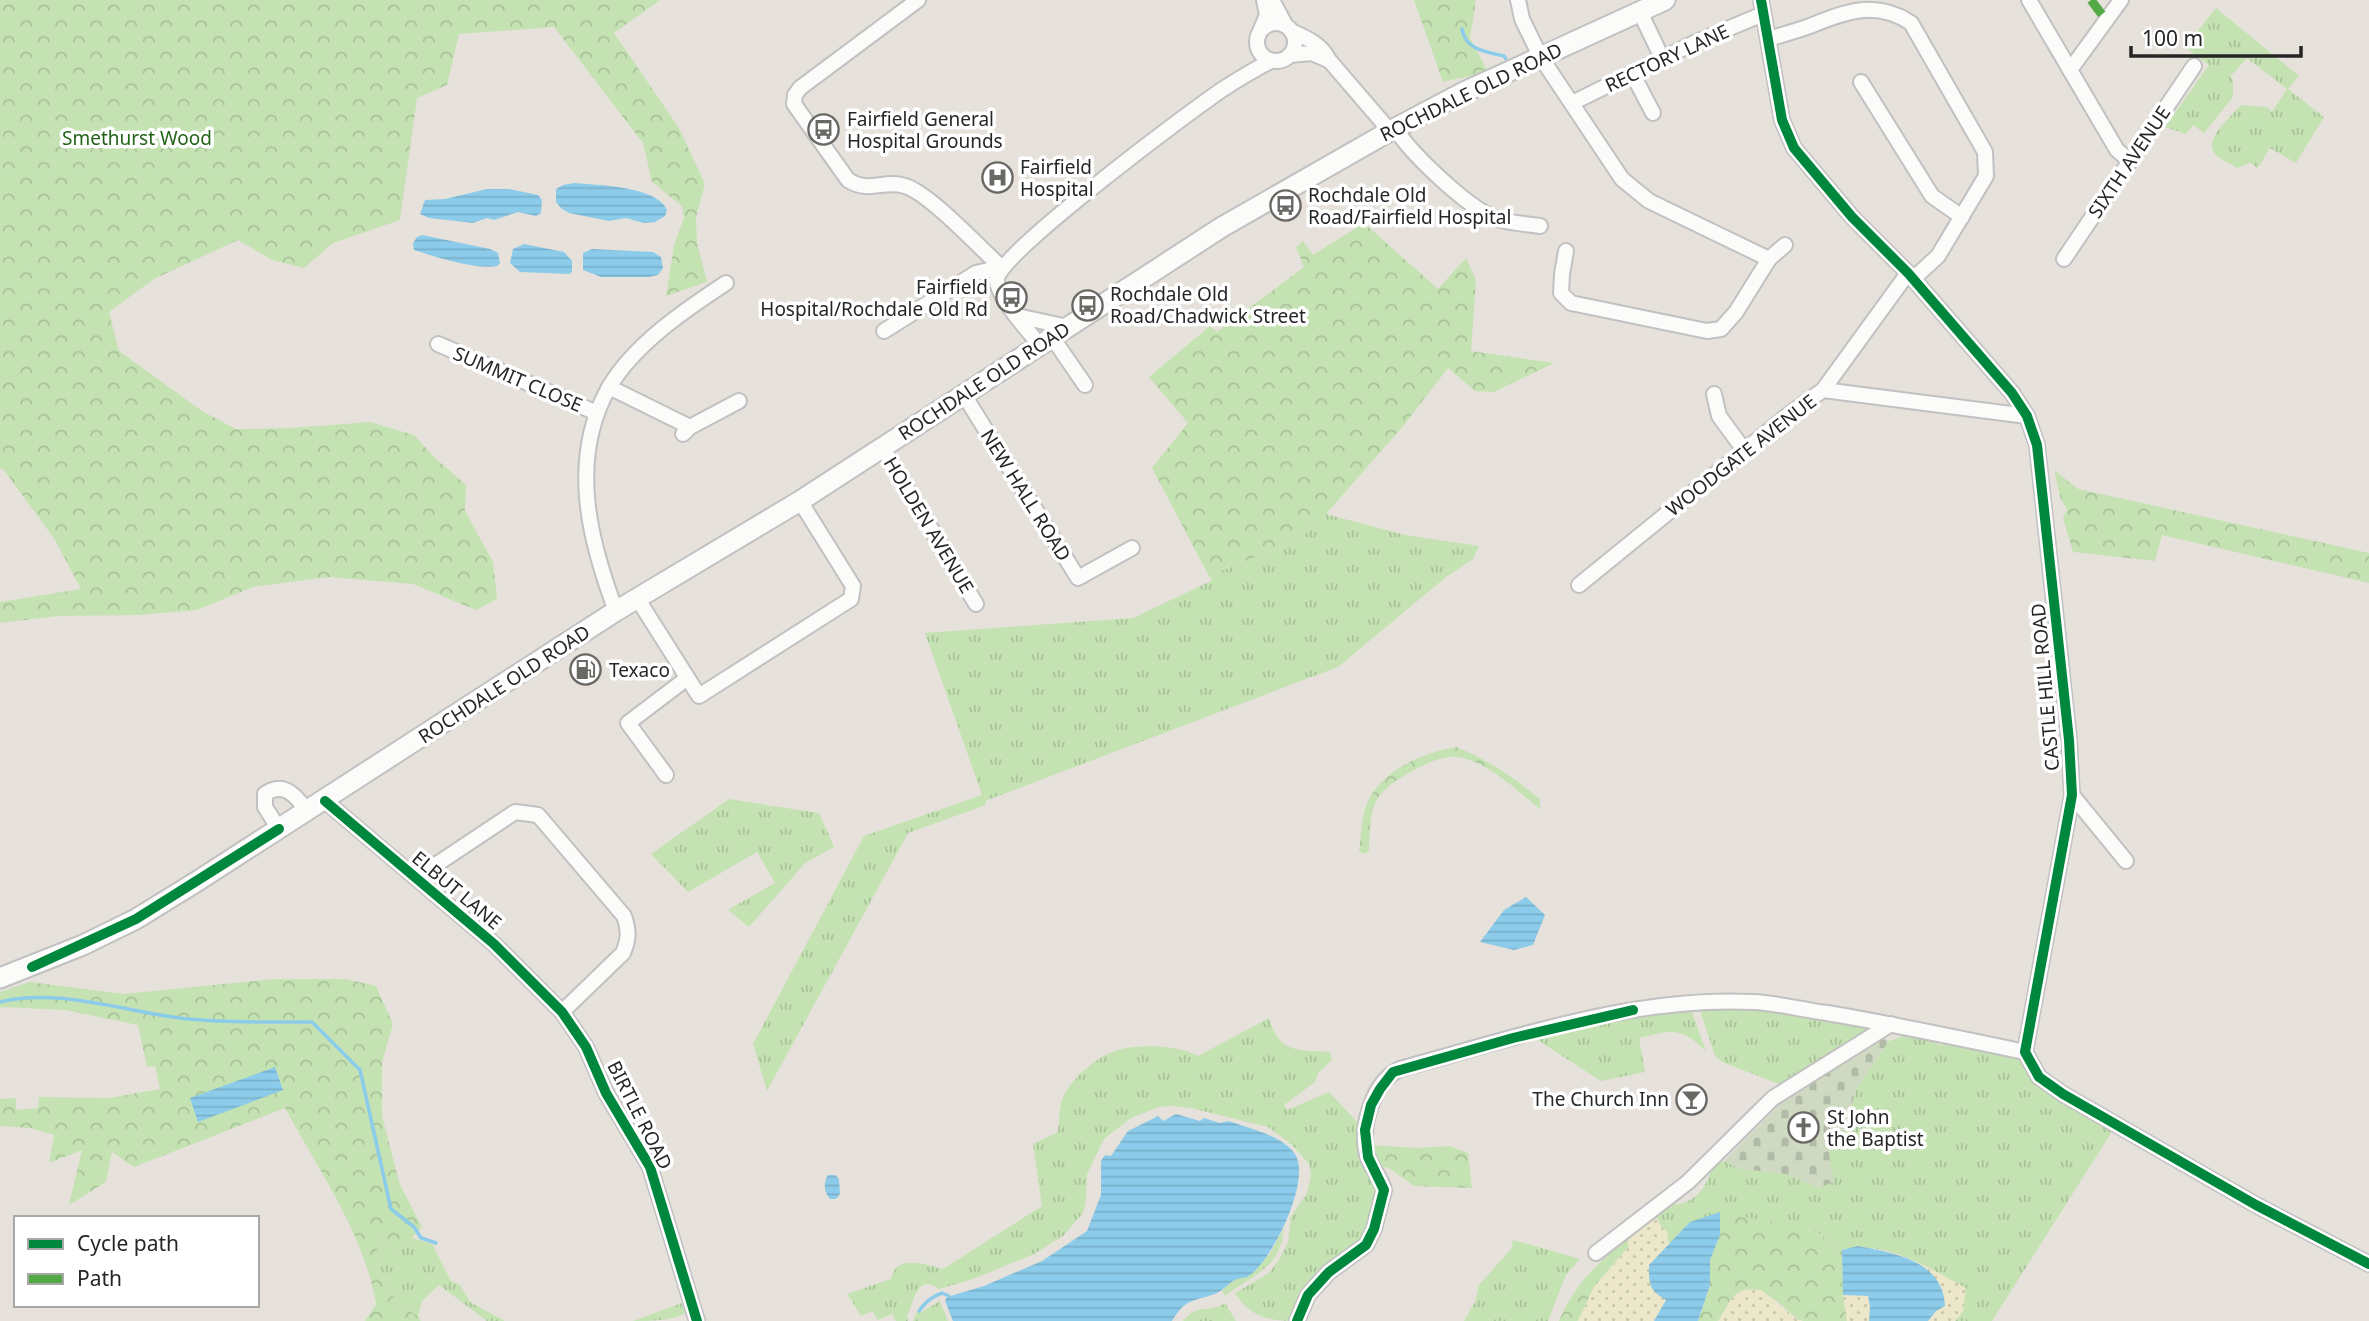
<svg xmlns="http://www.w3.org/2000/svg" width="2369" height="1321" viewBox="0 0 2369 1321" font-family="'Noto Sans',sans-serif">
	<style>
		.grass { fill: url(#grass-tufts) }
		.forest { fill: url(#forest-crowns) }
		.sand { fill: url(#sand-dots) }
		.cemetery { fill: url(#cemetery-stones) }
		.water { fill: url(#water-rules) }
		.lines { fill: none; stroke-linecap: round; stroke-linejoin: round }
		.stream { stroke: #8cccea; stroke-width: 3.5 }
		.street-casing { stroke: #c2c1c1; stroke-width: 18 }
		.secondary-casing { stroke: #c2c1c1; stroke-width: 23 }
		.street { stroke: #fbfbfa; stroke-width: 14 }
		.secondary { stroke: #fbfbfa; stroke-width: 19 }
		.quiet { stroke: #53aa44; stroke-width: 9; stroke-dasharray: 18 9; stroke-linecap: butt }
		.cycleway-casing { stroke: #fff; stroke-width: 15 }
		.cycleway { stroke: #00873e; stroke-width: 10 }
		.labels { text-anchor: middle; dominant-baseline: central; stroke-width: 7; stroke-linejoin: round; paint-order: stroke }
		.street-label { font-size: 19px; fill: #262626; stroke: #fff }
		.poi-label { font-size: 19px; fill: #262626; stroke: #fff; text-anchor: start }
		.park-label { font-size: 19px; fill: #236317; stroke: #fff }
	</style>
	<defs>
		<pattern id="grass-tufts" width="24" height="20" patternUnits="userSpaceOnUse" patternTransform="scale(1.75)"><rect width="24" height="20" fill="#c4e2b2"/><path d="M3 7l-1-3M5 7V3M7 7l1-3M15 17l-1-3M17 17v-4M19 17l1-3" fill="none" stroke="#a8c299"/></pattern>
		<pattern id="forest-crowns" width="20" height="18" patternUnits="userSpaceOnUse" patternTransform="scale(1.75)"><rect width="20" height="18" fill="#c4e2b2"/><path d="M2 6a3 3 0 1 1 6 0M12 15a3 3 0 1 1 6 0" fill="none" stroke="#a8c299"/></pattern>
		<pattern id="sand-dots" width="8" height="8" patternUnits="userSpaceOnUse" patternTransform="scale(1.75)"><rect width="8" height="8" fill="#ece7c8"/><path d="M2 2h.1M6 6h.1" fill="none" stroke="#cac6ac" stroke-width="1.8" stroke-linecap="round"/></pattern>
		<pattern id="cemetery-stones" width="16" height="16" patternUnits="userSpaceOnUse" patternTransform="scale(1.75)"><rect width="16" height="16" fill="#d0dac2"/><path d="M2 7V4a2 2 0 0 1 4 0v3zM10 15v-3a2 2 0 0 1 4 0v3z" fill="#b2bba7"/></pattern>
		<pattern id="water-rules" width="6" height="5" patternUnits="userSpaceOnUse" patternTransform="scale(1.75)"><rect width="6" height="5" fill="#8cccea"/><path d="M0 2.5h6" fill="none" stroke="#79afc9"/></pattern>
	</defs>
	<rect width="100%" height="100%" fill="#e6e2db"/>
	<!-- grass -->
	<g class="grass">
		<path d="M 2216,8 L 2299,76 L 2288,89 L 2324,117 L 2296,163 L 2270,148 L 2258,168 L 2250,163 L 2237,168 C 2230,163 2217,159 2213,151 C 2206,136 2233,115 2241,105 L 2267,107 L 2272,112 L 2287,89 L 2247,58 L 2230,77 L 2233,80 L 2233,97 L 2204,133 L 2193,125 L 2186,134 L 2165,127 L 2209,65 L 2185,47 Z"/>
		<path d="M 1326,514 L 1405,535 L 1479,546 L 1473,559 L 1446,577 L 1338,667 L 985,801 L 986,805 L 908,833 L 767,1091 L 753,1044 L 864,836 L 982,795 L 925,633 L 1133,618 L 1211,581 L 1216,573 L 1285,545 L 1306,533 Z"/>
		<path d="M 729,799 L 819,813 L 834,847 L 805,863 L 749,927 L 728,910 L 775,883 L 757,852 L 688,892 L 651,854 Z"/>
		<path d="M 1746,1006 L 1871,1025 L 1876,1029 L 1784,1086 L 1722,1062 L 1715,1056 L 1699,1007 Z"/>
		<path d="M 1691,1009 L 1706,1051 C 1680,1026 1672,1030 1639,1038 L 1645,1072 L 1601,1081 L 1536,1039 L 1540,1035 L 1624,1015 Z"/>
		<path d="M 1269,1018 C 1279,1054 1298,1050 1330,1052 L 1332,1060 L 1318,1073 L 1315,1082 L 1284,1105 L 1287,1110 L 1329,1092 L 1362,1127 L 1378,1186 L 1367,1236 L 1294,1321 C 1268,1321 1249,1316 1235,1293 L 1269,1273 L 1280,1258 L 1288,1242 L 1291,1216 L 1307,1193 L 1311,1175 L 1309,1164 L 1291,1144 L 1268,1127 L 1191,1108 L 1171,1106 L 1159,1107 L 1131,1118 L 1104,1139 L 1087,1174 L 1086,1200 L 1083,1213 L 1063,1236 L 1034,1254 L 973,1279 L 939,1289 C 918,1273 914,1300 907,1317 L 908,1321 L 896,1321 L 892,1314 L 878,1320 L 872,1311 L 861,1316 L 847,1294 L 891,1279 C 896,1254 925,1264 943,1269 L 1042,1206 L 1033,1144 L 1058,1132 C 1059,1122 1059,1110 1062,1100 C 1069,1080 1098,1055 1118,1050 C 1141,1044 1178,1045 1198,1056 Z"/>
		<path d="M 1909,1034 L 1931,1037 L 1939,1045 L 1954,1043 L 2002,1051 L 2026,1064 L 2113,1130 L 1992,1321 L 1955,1321 L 1963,1311 L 1965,1288 C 1929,1268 1885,1239 1842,1250 L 1815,1231 L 1690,1222 L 1670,1244 L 1657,1218 C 1667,1202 1668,1207 1683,1203 C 1702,1197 1708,1181 1713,1165 L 1724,1161 L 1741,1169 L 1786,1174 L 1819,1188 L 1827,1143 L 1842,1141 L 1856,1089 L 1889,1041 Z"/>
		<path d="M 1284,1228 C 1281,1269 1253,1274 1225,1296 L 1222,1291 L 1225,1287 L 1269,1255 Z"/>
		<path d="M 377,1236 L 398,1253 L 412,1238 L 432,1244 L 451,1281 L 460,1285 L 470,1302 L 505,1321 L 487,1321 L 439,1285 L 422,1301 L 418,1316 L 399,1306 L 379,1270 Z"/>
		<path d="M 1513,1240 L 1580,1259 L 1566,1275 L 1548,1321 L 1464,1321 L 1475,1302 L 1479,1285 L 1511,1249 Z"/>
		<path d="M 940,1301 L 948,1321 L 913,1321 L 917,1311 L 920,1313 Z"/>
		<path d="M 682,1303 L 686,1313 C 671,1321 650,1321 633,1321 Z"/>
		<path d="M 1225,1303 L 1236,1321 L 1183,1321 C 1197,1303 1209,1313 1225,1303 Z"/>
	</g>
	<!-- forest -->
	<g class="forest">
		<path d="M 0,0 L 660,0 L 614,33 L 679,128 L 705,184 L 696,217 L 697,243 L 707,282 L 666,296 L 674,245 L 684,218 L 682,206 L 652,182 L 643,143 L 554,27 L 459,34 L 447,85 L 417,98 L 400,220 L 333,243 L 304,268 L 272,260 L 238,240 L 154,279 L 109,312 L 119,351 L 202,411 L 236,429 L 292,428 L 370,422 L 414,435 L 434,457 L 466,485 L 465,511 L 493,562 L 497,599 L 476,610 L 413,584 L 328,577 L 253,587 L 197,610 L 139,615 L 57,616 L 0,623 L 0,602 L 81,589 L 55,540 L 4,470 L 0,468 Z"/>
		<path d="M 1414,0 L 1476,0 L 1470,38 L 1488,72 L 1443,82 Z"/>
		<path d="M 1364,223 L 1438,289 L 1466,258 L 1476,280 L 1471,351 L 1554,363 L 1494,392 L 1475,391 L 1448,368 L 1404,425 L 1326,514 L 1306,533 L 1285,545 L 1216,573 L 1211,580 L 1152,468 L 1188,423 L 1149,377 L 1210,326 L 1217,332 L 1304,267 L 1296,247 L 1303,241 L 1313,255 Z"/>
		<path d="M 2054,470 L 2078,489 L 2369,553 L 2369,583 L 2162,535 L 2155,561 L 2073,552 L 2063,518 L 2067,509 L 2061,500 Z"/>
		<path d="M 1456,747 C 1487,759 1513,777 1540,799 L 1540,809 C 1516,790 1489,762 1458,757 C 1439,753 1388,781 1378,798 C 1369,812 1370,835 1369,851 L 1364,854 L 1359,851 C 1361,838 1361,825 1364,813 C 1373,774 1420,753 1456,747 Z"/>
		<path d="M 273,979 L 346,979 L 376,986 L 393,1024 L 382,1062 L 382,1116 L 400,1185 L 422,1227 L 398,1253 L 377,1237 L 379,1270 L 399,1306 L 418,1316 L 421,1321 L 365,1321 L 376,1304 C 365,1235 318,1169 285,1108 L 134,1167 L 112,1152 L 106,1182 L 69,1205 L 82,1150 L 49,1163 L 54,1135 L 30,1128 L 0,1126 L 0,1099 L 16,1098 L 16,1110 L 38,1108 L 39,1097 L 109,1098 L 160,1089 L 155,1066 L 147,1067 L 138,1025 L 65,1010 L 0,1007 L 0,992 L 30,982 L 124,994 Z"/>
		<path d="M 1369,1145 L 1419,1148 L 1449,1146 L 1468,1153 L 1472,1188 L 1414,1186 L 1389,1168 L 1376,1165 Z"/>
		<path d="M 1720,1212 L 1815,1231 L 1842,1250 L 1843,1295 L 1847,1321 L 1803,1321 L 1797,1319 C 1780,1304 1750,1272 1730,1301 C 1725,1308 1724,1315 1718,1321 L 1698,1321 L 1710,1285 L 1710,1260 L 1720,1235 Z"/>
		<path d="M 1628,1238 L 1628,1247 L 1594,1287 L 1578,1321 L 1559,1321 C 1575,1283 1597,1264 1628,1238 Z"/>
	</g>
	<!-- sand -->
	<g class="sand">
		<path d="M 1657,1218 L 1660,1226 L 1668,1232 L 1667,1240 L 1670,1244 L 1649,1265 L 1656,1294 L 1667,1300 L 1654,1321 L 1578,1321 L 1594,1287 L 1628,1248 L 1628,1238 Z"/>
		<path d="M 1922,1264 L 1966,1288 L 1963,1311 L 1955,1321 L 1928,1321 L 1936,1311 L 1944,1291 Z"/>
		<path d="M 1744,1290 L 1761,1290 L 1796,1319 L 1803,1321 L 1718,1321 L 1731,1299 Z"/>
		<path d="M 1843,1295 L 1868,1295 L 1870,1307 L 1869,1321 L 1847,1321 Z"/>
	</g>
	<!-- cemetery -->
	<path class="cemetery" d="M 1884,1038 L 1889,1041 L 1856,1089 L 1842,1141 L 1827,1143 L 1834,1181 L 1820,1188 L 1786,1174 L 1741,1169 L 1724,1161 L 1787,1097 Z"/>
	<!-- water -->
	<g class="water">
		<path d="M 574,183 C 597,185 657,186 667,210 L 665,216 L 655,222 L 644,223 L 626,218 L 609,221 L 569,213 L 561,208 L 556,202 L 556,189 L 563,185 Z"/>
		<path d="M 487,189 L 509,189 L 538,195 L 542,200 L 541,213 L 536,216 L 518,212 L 494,220 L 487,218 L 473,223 L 429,218 L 420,214 L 425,200 L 445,199 Z"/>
		<path d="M 422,235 L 490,249 L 498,253 L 500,263 L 497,266 C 475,270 436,257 414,250 L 413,243 L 417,237 Z"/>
		<path d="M 524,244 L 564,252 L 572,261 L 572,272 L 569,274 L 520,272 L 510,263 L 513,249 Z"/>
		<path d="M 592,249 L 653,252 L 661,257 L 663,268 L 658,275 L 649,277 L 601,277 L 583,270 L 583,253 Z"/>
		<path d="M 1526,897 L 1545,915 L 1533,945 L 1514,950 L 1480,942 L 1504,910 Z"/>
		<path d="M 275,1067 L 283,1090 L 198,1122 L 190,1098 Z"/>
		<path d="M 1176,1114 L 1200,1121 L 1204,1118 L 1220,1123 L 1229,1121 C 1250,1129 1282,1135 1295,1154 C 1312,1179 1272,1263 1247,1277 C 1244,1278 1240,1278 1237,1279 C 1229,1282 1223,1291 1215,1294 C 1192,1302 1186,1298 1172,1321 L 953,1321 L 945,1301 L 947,1297 L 984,1286 L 1042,1261 L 1087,1231 L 1101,1195 L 1101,1161 L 1105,1155 L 1111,1156 L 1128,1131 L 1158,1116 L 1163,1121 Z"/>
		<path d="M 828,1175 L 835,1175 L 839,1179 L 840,1194 L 836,1199 L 830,1199 C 824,1192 823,1183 828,1175 Z"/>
		<path d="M 1720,1212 L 1720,1235 L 1710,1260 L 1710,1285 L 1698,1321 L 1654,1321 L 1666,1300 C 1649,1289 1649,1286 1649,1265 L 1690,1222 Z"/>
		<path d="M 1858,1246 C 1895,1253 1943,1261 1945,1306 L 1936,1311 L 1928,1321 L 1869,1321 L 1870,1307 L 1868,1296 L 1843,1295 L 1842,1250 Z"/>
	</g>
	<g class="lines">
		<!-- stream -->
		<g class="stream">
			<path d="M 1462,29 C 1465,50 1487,52 1504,56 L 1506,59"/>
			<path d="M 0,1002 C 56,987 130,1013 188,1019 C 229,1023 271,1022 312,1022 L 360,1070 L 391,1209 L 414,1227 L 421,1238 L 436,1243"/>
			<path d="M 919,1311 C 925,1302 931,1297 942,1293 L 949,1296"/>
		</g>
		<defs>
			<g id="street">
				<path d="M 918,0 L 800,88 L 795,95 L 794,104 L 848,180 C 870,194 883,179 905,186 C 929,193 980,248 1001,267"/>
				<path d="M 1272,0 L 1286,26"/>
				<path d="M 1518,0 L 1522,19 L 1540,56 L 1622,179 L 1649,201 L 1769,259 L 1736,312 L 1721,329 L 1707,331 L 1571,303 L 1561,293 L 1562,274 L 1566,251"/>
				<path d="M 1761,0 L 1782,120 L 1794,148 L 1852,217 L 1908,273 L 2012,393 L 2027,416 L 2037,445 L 2069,740 L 2072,795 L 2025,1052 L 2039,1077 L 2063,1094 L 2256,1205 L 2369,1264"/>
				<path d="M 2029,0 L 2117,150 L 2130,161"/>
				<path d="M 1640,12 L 1662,58"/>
				<circle cx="1276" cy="42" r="19"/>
				<path d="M 1261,29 L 1267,15 L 1264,0"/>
				<path d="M 1291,31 C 1307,38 1321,44 1329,60 L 1390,131"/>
				<path d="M 1768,39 C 1782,35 1796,31 1810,26 C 1847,11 1876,0 1911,23 L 1985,152 L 1986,176 L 1938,256 L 1913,279"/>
				<path d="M 1290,55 L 1312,53 L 1328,60"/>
				<path d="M 2070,70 L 2121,0"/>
				<path d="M 1632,73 L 1653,113"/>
				<path d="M 1861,82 L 1932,196 L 1962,217"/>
				<path d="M 1572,103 L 1694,43 L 1763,14"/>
				<path d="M 1395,128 C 1410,153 1469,209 1497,219 C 1510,223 1527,224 1540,226"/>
				<path d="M 1769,259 L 1785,245"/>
				<path d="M 2064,259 L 2194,66"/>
				<path d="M 1017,316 L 1068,327"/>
				<path d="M 884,331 L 976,273 L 1001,267"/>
				<path d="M 1052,337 L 1085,385"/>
				<path d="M 438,344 L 597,413"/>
				<path d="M 1040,345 C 1029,332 996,296 997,279 C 998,254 1189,113 1220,91 C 1237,80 1253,70 1271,61"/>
				<path d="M 609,387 L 690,427"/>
				<path d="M 1823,390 L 2027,416"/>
				<path d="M 1714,394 L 1719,416 L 1744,450"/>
				<path d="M 964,395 L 1078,578 L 1132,548"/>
				<path d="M 683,434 L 690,427 L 739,401"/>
				<path d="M 882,447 L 976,604"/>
				<path d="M 1579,585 L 1788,415 L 1823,390 L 1908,273"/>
				<path d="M 637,598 L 699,696 L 851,599 L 853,586 L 800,501"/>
				<path d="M 616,611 C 589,540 569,460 608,389 C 633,345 685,310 726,283"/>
				<path d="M 666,775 L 628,723 L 686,679"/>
				<path d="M 2072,795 L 2126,861"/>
				<path d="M 325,801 L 494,944 L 562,1012 L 586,1047 L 606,1093 L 650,1167 L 697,1321"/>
				<path d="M 279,829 L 265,807 L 265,794 C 284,780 297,797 308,812"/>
				<path d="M 416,878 L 515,812 L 538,815 L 624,916 C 629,930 629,939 623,953 L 562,1012"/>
				<path d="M 1596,1253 L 1688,1182 L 1773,1098 L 1891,1024"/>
				<path d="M 1297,1321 L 1308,1295 L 1329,1272 L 1366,1245 L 1374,1229 L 1384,1190 C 1381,1177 1371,1168 1367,1155 C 1360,1128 1372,1082 1400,1069 C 1514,1038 1633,996 1753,1002 C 1778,1003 1803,1010 1827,1013 C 1893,1024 1959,1038 2025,1052"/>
			</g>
			<path id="secondary" d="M 0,978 L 83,945 L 136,919 L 196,882 L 616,611 L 800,501 L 1222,227 L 1390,131 L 1464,92 L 1665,0"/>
		</defs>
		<!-- street casing -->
		<use href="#street" class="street-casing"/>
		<!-- secondary casing -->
		<use href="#secondary" class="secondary-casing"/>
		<!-- street -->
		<use href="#street" class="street"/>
		<!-- secondary -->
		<use href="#secondary" class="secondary"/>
		<!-- quiet -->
		<path class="quiet" d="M 2091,0 L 2106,20"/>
		<defs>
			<g id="cycleway">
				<path d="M 1761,0 L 1782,120 L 1794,148 L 1852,217 L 1908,273 L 2012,393 L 2027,416 L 2037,445 L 2069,740 L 2072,795 L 2025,1052 L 2039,1077 L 2063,1094 L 2256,1205 L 2369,1264"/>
				<path d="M 325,801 L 494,944 L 562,1012 L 586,1047 L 606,1093 L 650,1167 L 697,1321"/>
				<path d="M 32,967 L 136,919 L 279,829"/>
				<path d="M 1297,1321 L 1308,1295 L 1329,1272 L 1366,1245 L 1374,1229 L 1384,1190 L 1368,1157 L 1365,1130 L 1371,1105 L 1380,1089 L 1393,1072 L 1513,1038 L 1633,1010"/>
			</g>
		</defs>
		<!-- cycleway casing -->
		<use href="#cycleway" class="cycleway-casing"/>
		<!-- cycleway -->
		<use href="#cycleway" class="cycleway"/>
	</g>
	<!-- icons -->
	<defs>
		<symbol id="bus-ring" viewBox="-11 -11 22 22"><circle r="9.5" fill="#fff" stroke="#696865" stroke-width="1.5"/><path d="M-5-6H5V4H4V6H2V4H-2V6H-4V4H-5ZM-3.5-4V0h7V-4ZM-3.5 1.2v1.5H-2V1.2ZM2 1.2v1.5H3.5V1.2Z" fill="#696865"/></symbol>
		<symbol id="hospital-ring" viewBox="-11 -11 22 22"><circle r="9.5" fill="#fff" stroke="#696865" stroke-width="1.5"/><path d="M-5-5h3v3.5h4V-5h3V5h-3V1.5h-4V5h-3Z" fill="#696865"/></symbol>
		<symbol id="fuel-ring" viewBox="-11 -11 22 22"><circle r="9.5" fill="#fff" stroke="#696865" stroke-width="1.5"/><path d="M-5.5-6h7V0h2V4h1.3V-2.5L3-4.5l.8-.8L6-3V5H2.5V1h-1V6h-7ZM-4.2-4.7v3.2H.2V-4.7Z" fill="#696865"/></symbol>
		<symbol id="bar-ring" viewBox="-11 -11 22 22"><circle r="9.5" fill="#fff" stroke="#696865" stroke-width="1.5"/><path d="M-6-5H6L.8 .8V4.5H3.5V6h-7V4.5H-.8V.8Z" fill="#696865"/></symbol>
		<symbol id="church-ring" viewBox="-11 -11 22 22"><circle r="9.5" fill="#fff" stroke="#696865" stroke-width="1.5"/><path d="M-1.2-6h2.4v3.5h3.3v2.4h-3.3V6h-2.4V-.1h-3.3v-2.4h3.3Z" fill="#696865"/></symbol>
	</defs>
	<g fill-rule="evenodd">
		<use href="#bus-ring" x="806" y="112" width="35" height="35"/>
		<use href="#hospital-ring" x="980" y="160" width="35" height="35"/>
		<use href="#bus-ring" x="1268" y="188" width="35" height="35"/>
		<use href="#bus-ring" x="994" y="280" width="35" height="35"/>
		<use href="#bus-ring" x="1070" y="288" width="35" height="35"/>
		<use href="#fuel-ring" x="568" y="652" width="35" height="35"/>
		<use href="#bar-ring" x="1674" y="1082" width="35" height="35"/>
		<use href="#church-ring" x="1786" y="1110" width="35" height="35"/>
	</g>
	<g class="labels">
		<!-- street labels -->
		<g class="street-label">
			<text transform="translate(1667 58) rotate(-25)">RECTORY LANE</text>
			<text transform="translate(1471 92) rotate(-26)">ROCHDALE OLD ROAD</text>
			<text transform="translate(2129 162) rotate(-56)">SIXTH AVENUE</text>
			<text transform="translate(518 379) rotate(23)">SUMMIT CLOSE</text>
			<text transform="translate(984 381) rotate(-33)">ROCHDALE OLD ROAD</text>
			<text transform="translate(1741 455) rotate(-38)">WOODGATE AVENUE</text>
			<text transform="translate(1026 495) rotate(58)">NEW HALL ROAD</text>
			<text transform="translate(929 525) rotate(59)">HOLDEN AVENUE</text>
			<text transform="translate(504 684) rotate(-33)">ROCHDALE OLD ROAD</text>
			<text transform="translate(2045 687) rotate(-95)">CASTLE HILL ROAD</text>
			<text transform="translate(457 890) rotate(40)">ELBUT LANE</text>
			<text transform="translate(640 1115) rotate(63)">BIRTLE ROAD</text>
		</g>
		<!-- poi labels -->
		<g class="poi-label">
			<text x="847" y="119">Fairfield General<tspan x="847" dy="22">Hospital Grounds</tspan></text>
			<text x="1020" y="167">Fairfield<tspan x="1020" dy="22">Hospital</tspan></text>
			<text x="1308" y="195">Rochdale Old<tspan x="1308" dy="22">Road/Fairfield Hospital</tspan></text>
			<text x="988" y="287" text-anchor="end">Fairfield<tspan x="988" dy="22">Hospital/Rochdale Old Rd</tspan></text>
			<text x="1110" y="294">Rochdale Old<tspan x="1110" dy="22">Road/Chadwick Street</tspan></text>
			<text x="609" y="670">Texaco</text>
			<text x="1669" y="1099" text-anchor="end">The Church Inn</text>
			<text x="1827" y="1117">St John<tspan x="1827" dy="22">the Baptist</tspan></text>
		</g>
		<!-- park labels -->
		<g class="park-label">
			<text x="137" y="138">Smethurst Wood</text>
		</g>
	</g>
	<!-- legend -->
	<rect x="14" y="1216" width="245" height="91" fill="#ffffff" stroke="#a8a8a8" stroke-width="2"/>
	<rect x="28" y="1239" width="35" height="10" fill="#00873e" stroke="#a8a8a8" stroke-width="2"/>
	<text x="77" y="1251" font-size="21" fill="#262626">Cycle path</text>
	<rect x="28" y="1274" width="35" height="10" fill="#53aa44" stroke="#a8a8a8" stroke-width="2"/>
	<text x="77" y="1286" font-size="21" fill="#262626">Path</text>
	<!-- scale -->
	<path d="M2131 46v10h170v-10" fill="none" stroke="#262626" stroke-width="3.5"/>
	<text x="2142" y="46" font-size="21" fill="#262626" stroke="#ffffff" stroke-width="5" paint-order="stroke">100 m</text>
</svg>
